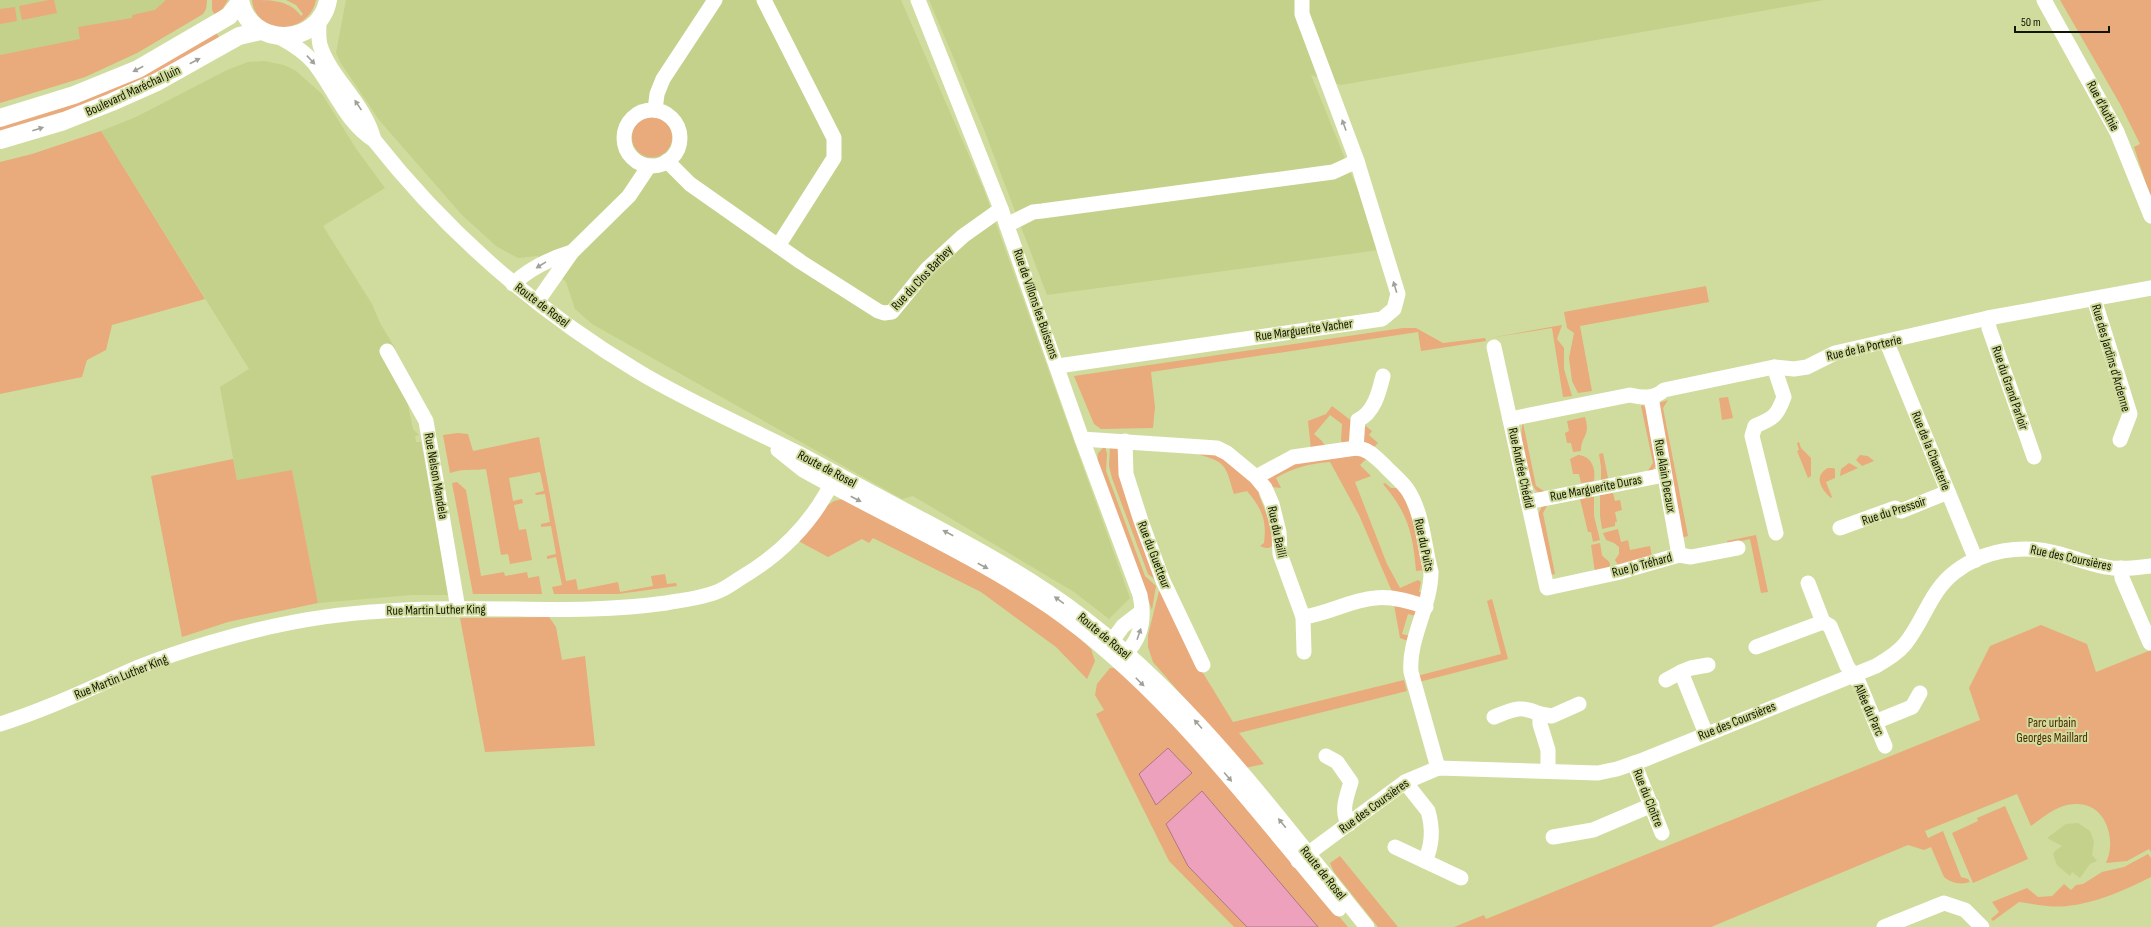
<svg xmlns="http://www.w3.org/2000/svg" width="2151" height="927" viewBox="0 0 2151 927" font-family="'Sofia Sans Condensed',sans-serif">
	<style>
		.built { fill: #c4d18a }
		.green { fill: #e9aa7c }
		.water { fill: #eea1bc; stroke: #ac7784 }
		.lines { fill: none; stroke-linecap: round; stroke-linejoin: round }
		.minor { stroke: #fff; stroke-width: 15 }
		.major { stroke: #fff; stroke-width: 18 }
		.oneway { fill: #a0a199 }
		.labels { text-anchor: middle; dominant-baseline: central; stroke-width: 4; stroke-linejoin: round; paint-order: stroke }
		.street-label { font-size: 13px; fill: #121500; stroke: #d0dc9d }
		.park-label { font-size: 13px; fill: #512803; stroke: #d0dc9d }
	</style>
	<rect width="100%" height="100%" fill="#d0dc9d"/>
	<!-- built -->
	<g class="built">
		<path d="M 0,0 L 207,0 L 206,9 L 203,14 L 137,53 L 85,77 L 0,103 Z"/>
		<path d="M 346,0 L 901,0 L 984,190 L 1130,598 L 1109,619 L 1074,592 L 913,496 L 902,499 L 592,324 L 575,309 L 566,282 L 538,256 L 518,258 L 496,246 L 462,215 L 379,120 L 340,62 L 336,53 Z"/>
		<path d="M 929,0 L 1824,0 L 1341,85 L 1311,75 L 1359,193 L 1379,250 L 1047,295 L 983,127 Z"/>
		<path d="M 264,61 L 284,65 L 296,71 L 322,94 L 357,150 L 385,188 L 323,226 L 372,304 L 380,323 L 395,348 L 384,354 L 413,401 L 408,405 L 413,429 L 419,435 L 415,436 L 416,442 L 421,442 L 449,595 L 412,595 L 318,603 L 292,471 L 237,480 L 220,387 L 249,369 L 101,131 L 136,117 L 227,70 L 248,62 Z"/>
		<path d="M 2078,823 L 2090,831 L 2094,842 L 2092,855 L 2097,861 L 2090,864 L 2080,878 L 2072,872 L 2070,876 L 2057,865 L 2053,854 L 2055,851 L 2062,846 L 2047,838 L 2066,824 Z"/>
	</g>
	<!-- green -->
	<g class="green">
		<path d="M 49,0 L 54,0 L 57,13 L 22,20 L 19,6 Z"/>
		<path d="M 166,0 L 207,0 L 206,9 L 203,14 L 137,53 L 85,77 L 0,103 L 0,55 L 80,39 L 78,27 L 132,18 L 132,15 L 155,10 Z"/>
		<path d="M 212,0 L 228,0 L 223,8 L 215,15 L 212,10 Z"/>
		<path d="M 252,0 C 270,0 290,0 301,16 L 303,14 L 296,5 L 286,0 L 316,0 C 309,35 256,37 252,0 Z"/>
		<path d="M 2060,0 L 2151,0 L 2151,199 L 2134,147 L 2140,144 L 2120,104 Z"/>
		<path d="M 15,7 L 17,21 L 0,24 L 0,9 Z"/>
		<path d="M 215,31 L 221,40 L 123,92 L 0,135 L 0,124 Z"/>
		<circle cx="652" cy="137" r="20"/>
		<path d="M 101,131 L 205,299 L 112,325 L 106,350 L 87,360 L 82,377 L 0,394 L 0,162 L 32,154 Z"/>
		<path d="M 1706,286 L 1709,302 L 1580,326 L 1592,391 L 1578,393 L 1572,381 L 1569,358 L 1574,333 L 1567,328 L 1564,312 Z"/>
		<path d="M 1562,325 L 1557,339 L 1564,348 L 1564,369 L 1572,396 L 1563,397 L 1552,328 L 1489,338 Z"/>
		<path d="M 1403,328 L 1416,328 L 1443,343 L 1485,338 L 1486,341 L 1421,351 L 1418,332 L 1151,372 L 1155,407 L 1153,428 L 1101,429 L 1094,424 L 1074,376 Z"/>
		<path d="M 1728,397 L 1733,418 L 1722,420 L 1719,398 Z"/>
		<path d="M 1668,400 L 1663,408 L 1688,536 L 1681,538 L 1659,403 Z"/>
		<path d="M 1643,405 L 1647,409 L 1657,464 L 1652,471 L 1647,472 L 1653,463 L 1641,406 Z"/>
		<path d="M 1332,406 L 1353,422 L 1352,443 L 1344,444 L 1341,441 L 1342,424 L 1330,415 L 1314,434 L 1322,441 L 1327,449 L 1311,450 L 1308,421 L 1326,414 Z"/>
		<path d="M 1585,417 C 1591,437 1581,435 1581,451 L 1573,452 L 1571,443 L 1567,443 L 1565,433 L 1569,431 L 1567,421 Z"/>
		<path d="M 1523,423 L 1536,486 L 1547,493 L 1538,492 C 1527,484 1518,435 1523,423 Z"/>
		<path d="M 1363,424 L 1372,431 L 1369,435 L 1378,443 L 1372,449 L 1361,443 Z"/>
		<path d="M 458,433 L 468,434 L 473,451 L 539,437 L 566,581 L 576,579 L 578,590 L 618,582 L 620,592 L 653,586 L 651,576 L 665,574 L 667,584 L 676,583 L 677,586 L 618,594 L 554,594 L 552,587 L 562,585 L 556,557 L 547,559 L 547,556 L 556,554 L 551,526 L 541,527 L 541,524 L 550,522 L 545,494 L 536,495 L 535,493 L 544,491 L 540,472 L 509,478 L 513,501 L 522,499 L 523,503 L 514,505 L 519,530 L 526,529 L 532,560 L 510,564 L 508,554 L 501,555 L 486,469 C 471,471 465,468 450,473 L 443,435 Z"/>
		<path d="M 1799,442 L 1801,448 L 1811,458 L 1811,476 L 1808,478 L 1797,451 L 1799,450 L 1797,443 Z"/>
		<path d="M 1105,446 L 1107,454 L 1106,471 L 1145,576 L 1156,586 L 1152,610 L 1097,463 L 1098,453 Z"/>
		<path d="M 1110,446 L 1118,449 L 1157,581 L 1148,574 L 1112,478 L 1109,466 Z"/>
		<path d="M 1204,451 L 1224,456 L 1261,491 L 1259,495 L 1271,526 L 1271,534 L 1275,535 C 1274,547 1271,551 1260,546 L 1264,543 C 1267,520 1262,509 1247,491 L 1234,494 C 1226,469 1228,462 1200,455 Z"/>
		<path d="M 1603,453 L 1608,478 L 1601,480 L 1601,467 L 1599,454 Z"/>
		<path d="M 1359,455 L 1366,459 L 1360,465 L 1371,476 L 1355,482 L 1387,564 L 1400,588 L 1418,580 L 1421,582 L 1419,592 L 1424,593 L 1422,597 L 1393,594 L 1359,515 L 1330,462 C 1309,464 1294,467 1276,478 L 1281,488 L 1272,487 L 1266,480 L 1291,464 Z"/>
		<path d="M 1578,455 C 1592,456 1596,469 1594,481 L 1581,483 L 1579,474 L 1573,474 L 1570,459 Z"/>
		<path d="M 1860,455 L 1868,456 L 1874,461 L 1862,466 L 1856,460 Z"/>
		<path d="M 233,459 L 237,480 L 292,470 L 318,603 L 228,622 L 182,637 L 151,476 Z"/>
		<path d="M 1849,463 L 1858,468 L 1840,476 L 1841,469 Z"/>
		<path d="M 1828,468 L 1833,468 L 1835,469 L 1835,478 L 1826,482 L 1832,497 L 1831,498 C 1821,489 1813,476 1828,468 Z"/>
		<path d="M 457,482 L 466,490 L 481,576 L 504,572 L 505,576 L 527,572 L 528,578 L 539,576 L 542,594 L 473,594 L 452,483 Z"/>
		<path d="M 1385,483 L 1391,488 L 1397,488 C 1414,505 1418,546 1425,570 L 1416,571 C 1413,534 1408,513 1383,484 Z"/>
		<path d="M 1613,493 L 1615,501 L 1620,500 L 1622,510 L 1615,512 L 1617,522 L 1615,522 L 1615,526 L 1602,529 L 1600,516 L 1600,495 Z"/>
		<path d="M 1594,496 L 1594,516 L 1600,540 L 1593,542 L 1591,532 L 1588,532 L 1580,499 Z"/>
		<path d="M 843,499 L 1020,592 L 1082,640 L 1091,649 L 1095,661 L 1087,679 L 1056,647 L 981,592 L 873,538 L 869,543 L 862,539 L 828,557 L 802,543 L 799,541 L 828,505 L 834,501 Z"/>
		<path d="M 1548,504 L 1543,513 L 1555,574 L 1550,575 L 1538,515 L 1542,506 Z"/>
		<path d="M 1618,529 L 1621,542 L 1628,540 L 1630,550 L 1650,546 L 1652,557 L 1618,565 L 1615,560 L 1619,554 L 1619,547 L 1614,543 L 1606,540 L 1603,533 Z"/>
		<path d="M 1756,535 L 1768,592 L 1761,593 L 1750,539 L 1728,544 L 1727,541 Z"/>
		<path d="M 1600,543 L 1602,555 C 1605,560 1613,561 1609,568 L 1595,572 L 1591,545 Z"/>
		<path d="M 1159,591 L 1165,593 L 1203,673 L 1233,722 L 1404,680 L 1407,691 L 1239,733 L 1264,764 L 1245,768 L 1153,662 L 1148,647 L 1148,635 Z"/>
		<path d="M 1492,599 L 1508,659 L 1419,682 L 1417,676 L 1501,654 L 1487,601 Z"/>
		<path d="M 1394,605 L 1416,610 L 1416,616 L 1408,614 L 1402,634 L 1410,636 L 1408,641 L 1400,638 Z"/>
		<path d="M 549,617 L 556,627 L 562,660 L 585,656 L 595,746 L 485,752 L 460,618 Z"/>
		<path d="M 2041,625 L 2087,644 L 2096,672 L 2151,650 L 2151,852 L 2149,849 L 2127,861 L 2106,863 C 2117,840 2106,803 2076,804 C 2058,804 2045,816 2031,826 L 2017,794 L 1925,831 L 1928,838 L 1943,831 L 1961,877 L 1968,879 L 1970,882 C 1961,885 1951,883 1944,877 L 1931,847 L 1924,850 L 1908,845 L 1711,927 L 1454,927 L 1484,915 L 1486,919 L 1980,720 L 1969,688 L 1990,646 Z"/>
		<path d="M 1110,668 L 1114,668 L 1120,671 L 1196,747 L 1348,927 L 1234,927 L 1169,861 L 1096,714 L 1104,710 L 1095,695 L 1097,684 Z"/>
		<path d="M 2005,806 L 2028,859 L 1973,883 L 1952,833 L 1978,821 L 1977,818 Z"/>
		<path d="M 2148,854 L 2151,858 L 2151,877 C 2126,890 2096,903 2067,906 C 2052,908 2034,904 2019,902 L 1993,921 L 1991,919 L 1999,912 L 1992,902 L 2027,888 L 2038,897 L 2052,896 L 2064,884 L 2071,890 L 2076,885 L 2083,884 L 2102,872 L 2124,867 Z"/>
		<path d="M 1340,856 L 1398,927 L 1378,927 L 1334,872 L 1330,863 Z"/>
	</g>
	<!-- water -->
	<g class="water">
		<path d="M 1168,748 L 1192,773 L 1156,805 L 1139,774 Z"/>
		<path d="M 1202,791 L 1318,927 L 1247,927 L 1188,866 L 1166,824 Z"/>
	</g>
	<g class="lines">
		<!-- minor -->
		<g class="minor">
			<path d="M 764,0 L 834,138 L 834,158 L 778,246"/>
			<path d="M 918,0 L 1001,209 L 1082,439 L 1140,595 C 1145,617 1142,637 1126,653 L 1118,655"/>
			<path d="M 2044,0 L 2117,132 L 2151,216"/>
			<path d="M 319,20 C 319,28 318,37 320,45 C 330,78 365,103 374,140"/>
			<path d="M 279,37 C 292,44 304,51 314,63 C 334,88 346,123 374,140 C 448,234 537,311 639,372 C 691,403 747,427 800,454 C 838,474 876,495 914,515 C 959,539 1005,563 1048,592 C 1177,678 1271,808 1367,927"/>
			<path d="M 655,110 L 657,94 L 663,79 L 715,0"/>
			<circle cx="652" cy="138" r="28"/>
			<path d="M 667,161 L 690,184 L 801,262 L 878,311 L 884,313 L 892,312 L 927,269 L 963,236 L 1001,209"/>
			<path d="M 1007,225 L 1033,212 L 1042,211 L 1333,172 L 1357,161"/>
			<path d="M 513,284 C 529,269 552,258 572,252"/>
			<path d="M 2094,299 L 2130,414 L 2120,440"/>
			<path d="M 537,302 L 572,252 L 629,196 L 649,166"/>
			<path d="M 1988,318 L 1989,328 L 2034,457"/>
			<path d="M 1887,343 L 1976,560"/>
			<path d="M 1494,347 L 1547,588 L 1616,573 L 1679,555 L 1691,557 L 1738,548"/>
			<path d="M 387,351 L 426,421 L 458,609"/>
			<path d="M 1058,366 L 1382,319 L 1394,309 L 1398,294 L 1357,161 L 1302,14 L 1302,0"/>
			<path d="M 1774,367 L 1784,397 C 1777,416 1774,418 1755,426 L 1752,436 L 1776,533"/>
			<path d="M 1383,376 C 1379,392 1374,413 1358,420 L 1356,448 C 1369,449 1375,457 1384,465 C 1392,474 1403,482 1409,492 C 1423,515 1424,546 1431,572 C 1431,606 1408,639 1411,672 L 1438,768"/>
			<path d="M 1651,397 L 1679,555"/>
			<path d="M 1510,419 L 1630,395 C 1643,398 1654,399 1664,390 L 1774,367 L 1794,369 L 1807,367 L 1835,353 L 1988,318 L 2151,288"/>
			<path d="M 1082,439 L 1217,448 L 1227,453 L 1256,477 L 1265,488 L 1272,504 L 1279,532 L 1280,554 L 1303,617 L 1304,652"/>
			<path d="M 1125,441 L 1126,474 L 1141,521 L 1163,581 L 1203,665"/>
			<path d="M 778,450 L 803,470 C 885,516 972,554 1050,607 C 1165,687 1249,803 1339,909"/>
			<path d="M 1256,477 L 1293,457 L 1356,448"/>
			<path d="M 1528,502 L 1664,475"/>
			<path d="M 1840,528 L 1895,508 L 1901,511 L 1948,492"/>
			<path d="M 2121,568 L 2122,578 L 2150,643"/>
			<path d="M 1808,583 L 1823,622"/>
			<path d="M 1303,617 C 1328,614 1350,600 1375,598 C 1392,596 1409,601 1426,607"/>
			<path d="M 1112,641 L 1123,626 L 1141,612"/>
			<path d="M 1756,647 L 1823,622 L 1830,626 L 1847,666 L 1859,683 L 1885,746"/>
			<path d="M 1666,680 L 1681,672"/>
			<path d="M 1494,717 C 1514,709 1519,705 1540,714"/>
			<path d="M 1875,722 L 1912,707 L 1920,693"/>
			<path d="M 0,724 C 48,709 93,687 139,667 C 182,650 239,633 284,624 C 360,608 438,608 516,609 C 566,610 616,610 666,603 C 683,600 703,598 719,591 C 726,588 733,583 739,579 C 782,554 816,519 836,474"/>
			<path d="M 1706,734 L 1681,672 L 1691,668 L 1708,665"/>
			<path d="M 1326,756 L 1337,762 L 1351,782 C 1347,796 1340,811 1349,824"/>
			<path d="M 1634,763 L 1662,833"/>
			<path d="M 1548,771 L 1548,750 L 1540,724 L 1540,714 L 1552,716 L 1579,704"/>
			<path d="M 1405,782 L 1428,811 C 1433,828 1432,846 1425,861"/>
			<path d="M 1553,837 L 1593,830 L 1652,805"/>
			<path d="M 1395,847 L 1461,878"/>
			<path d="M 1298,861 L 1405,782 L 1438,768 L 1598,773 L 1617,769 L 1643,760 L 1876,666 C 1886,660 1897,654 1905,644 C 1924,621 1930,591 1955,572 C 1983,550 2022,544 2056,553 C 2073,557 2088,564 2106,567 C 2120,570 2136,568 2151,566"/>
			<path d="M 1884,927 L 1944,903 L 1965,910 L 1982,927"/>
		</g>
		<!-- major -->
		<g class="major">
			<path d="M 240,0 C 249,48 319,48 328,0"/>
			<path d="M 0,118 L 74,95 L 138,69 L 229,16 L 240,2"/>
			<path d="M 0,140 L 64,121 L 112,102 L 157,82 L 239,36 L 261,31"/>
		</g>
	</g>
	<!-- one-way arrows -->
	<defs><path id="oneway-solid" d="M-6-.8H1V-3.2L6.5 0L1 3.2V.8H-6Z"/></defs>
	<g class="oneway">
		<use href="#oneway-solid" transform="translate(311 60) rotate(47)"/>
		<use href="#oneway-solid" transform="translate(195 61) rotate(-28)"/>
		<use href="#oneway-solid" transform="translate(138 69) rotate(152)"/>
		<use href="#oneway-solid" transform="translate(358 105) rotate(-124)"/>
		<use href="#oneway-solid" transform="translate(1344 125) rotate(-110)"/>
		<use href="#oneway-solid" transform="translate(38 129) rotate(-18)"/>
		<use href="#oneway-solid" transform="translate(541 265) rotate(148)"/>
		<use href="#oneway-solid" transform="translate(1395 287) rotate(-107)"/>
		<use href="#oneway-solid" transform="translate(856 499) rotate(28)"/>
		<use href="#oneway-solid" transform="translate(948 533) rotate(-152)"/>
		<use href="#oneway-solid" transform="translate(983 566) rotate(28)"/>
		<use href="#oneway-solid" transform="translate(1059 600) rotate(-144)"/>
		<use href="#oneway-solid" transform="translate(1139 634) rotate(-71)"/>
		<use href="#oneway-solid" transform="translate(1140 682) rotate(45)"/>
		<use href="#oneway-solid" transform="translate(1198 724) rotate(-132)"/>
		<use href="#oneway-solid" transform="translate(1228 777) rotate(50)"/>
		<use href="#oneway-solid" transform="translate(1282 823) rotate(-129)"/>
	</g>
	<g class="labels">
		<!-- street labels -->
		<g class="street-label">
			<text transform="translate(133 91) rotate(-25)">Boulevard Maréchal Juin</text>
			<text transform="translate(2103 106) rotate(62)">Rue d'Authie</text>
			<text transform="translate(922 278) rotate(-47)">Rue du Clos Barbey</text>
			<text transform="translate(1036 304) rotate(71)">Rue de Villons les Buissons</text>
			<text transform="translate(542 305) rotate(37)">Route de Rosel</text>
			<text transform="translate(1304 330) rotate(-8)">Rue Marguerite Vacher</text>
			<text transform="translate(1864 348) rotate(-13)">Rue de la Porterie</text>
			<text transform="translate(2111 358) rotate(74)">Rue des Jardins d'Ardenne</text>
			<text transform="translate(2010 388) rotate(71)">Rue du Grand Parloir</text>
			<text transform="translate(1931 451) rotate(68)">Rue de la Chanterie</text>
			<text transform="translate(1521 468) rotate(78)">Rue Andrée Chédid</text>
			<text transform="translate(827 469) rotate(28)">Route de Rosel</text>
			<text transform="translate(436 476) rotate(80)">Rue Nelson Mandela</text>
			<text transform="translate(1665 476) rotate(80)">Rue Alain Decaux</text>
			<text transform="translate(1596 488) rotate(-11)">Rue Marguerite Duras</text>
			<text transform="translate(1894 511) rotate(-18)">Rue du Pressoir</text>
			<text transform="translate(1277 532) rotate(78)">Rue du Bailli</text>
			<text transform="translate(1424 545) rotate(78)">Rue du Puits</text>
			<text transform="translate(1154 555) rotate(69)">Rue du Guetteur</text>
			<text transform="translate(2071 558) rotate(12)">Rue des Coursières</text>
			<text transform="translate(1642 565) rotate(-15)">Rue Jo Tréhard</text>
			<text transform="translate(436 610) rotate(-1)">Rue Martin Luther King</text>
			<text transform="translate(1104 636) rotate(40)">Route de Rosel</text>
			<text transform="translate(121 677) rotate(-22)">Rue Martin Luther King</text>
			<text transform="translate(1869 710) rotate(66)">Allée du Parc</text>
			<text transform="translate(1737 721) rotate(-22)">Rue des Coursières</text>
			<text transform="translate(1648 798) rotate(68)">Rue du Cloître</text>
			<text transform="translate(1374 806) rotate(-36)">Rue des Coursières</text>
			<text transform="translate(1323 873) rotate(51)">Route de Rosel</text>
		</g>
		<!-- park labels -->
		<g class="park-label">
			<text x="2052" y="723">Parc urbain<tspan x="2052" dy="15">Georges Maillard</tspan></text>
		</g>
	</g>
	<!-- scale -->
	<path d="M2015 26v6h94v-6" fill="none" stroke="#121500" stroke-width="2"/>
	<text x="2021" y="26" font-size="12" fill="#121500" stroke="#d0dc9d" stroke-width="3" paint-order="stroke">50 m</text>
</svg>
